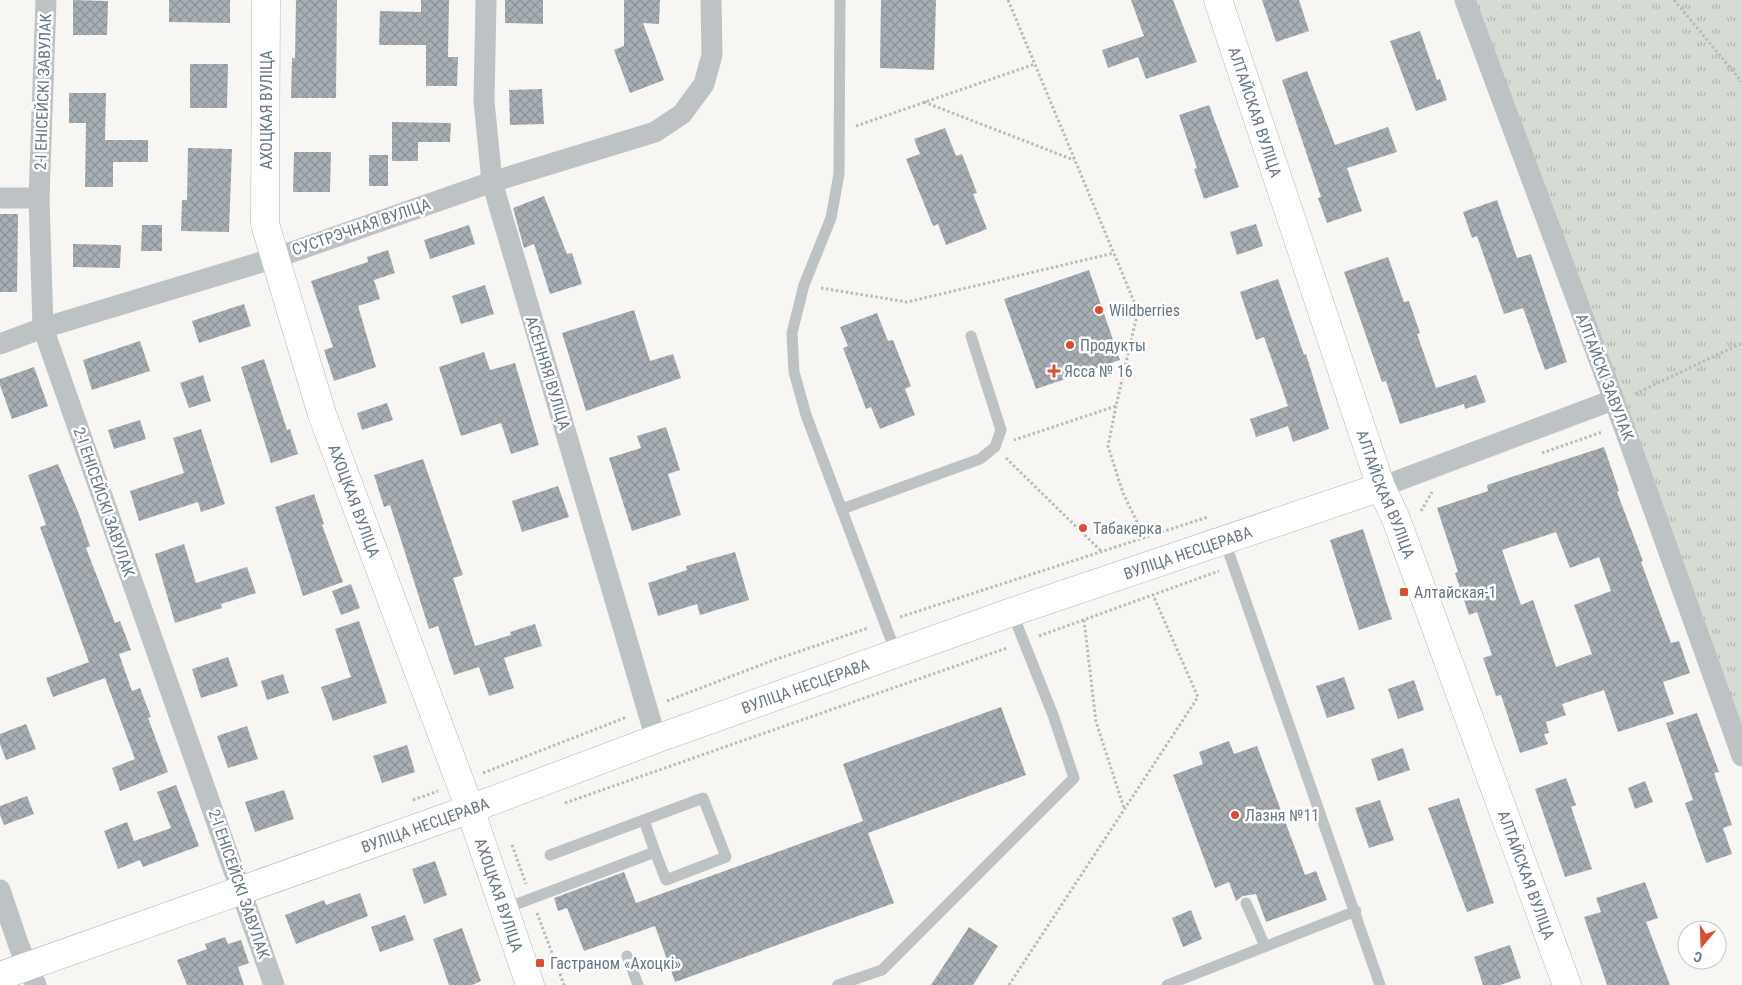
<svg xmlns="http://www.w3.org/2000/svg" width="1742" height="985" viewBox="0 0 1742 985" font-family="'Roboto Condensed',sans-serif">
	<style>
		.park { fill: url(#park-tufts) }
		.building { fill: url(#building-cross-hatch); fill-rule: evenodd }
		.lines { fill: none; stroke-linecap: round; stroke-linejoin: round }
		.secondary-casing { stroke: #b0b6ba; stroke-width: 29 }
		.path { stroke: #b8bbbd; stroke-width: 3; stroke-dasharray: 2.5 2.5; stroke-linecap: butt }
		.lane { stroke: #bdc2c5; stroke-width: 11 }
		.street { stroke: #bdc2c5; stroke-width: 21 }
		.secondary { stroke: #fff; stroke-width: 28 }
		.poi-dot { fill: #dd4e2d; stroke: #fff; stroke-width: 2 }
		.labels { text-anchor: middle; dominant-baseline: central; stroke-width: 5; stroke-linejoin: round; paint-order: stroke }
		.street-label { font-size: 16px; fill: #677883; stroke: #fff }
		.poi-label { font-size: 16px; fill: #677883; stroke: #fff; text-anchor: start }
	</style>
	<defs>
		<pattern id="park-tufts" width="24" height="20" patternUnits="userSpaceOnUse" patternTransform="scale(1.25)"><rect width="24" height="20" fill="#d6dbd3"/><path d="M3 7l-1-3M5 7V3M7 7l1-3M15 17l-1-3M17 17v-4M19 17l1-3" fill="none" stroke="#b1b6b1"/></pattern>
		<pattern id="building-cross-hatch" width="8" height="8" patternUnits="userSpaceOnUse" patternTransform="scale(1.25)"><rect width="8" height="8" fill="#a7afb4"/><path d="M0 0l8 8M0 8l8-8" fill="none" stroke="#8c9398"/></pattern>
	</defs>
	<rect width="100%" height="100%" fill="#f7f6f3"/>
	<!-- park -->
	<path class="park" d="M 1464,0 L 1742,0 L 1742,767 Z"/>
	<!-- building -->
	<g class="building">
		<path d="M 73,0 L 108,1 L 107,35 L 73,35 Z"/>
		<path d="M 169,0 L 230,0 L 230,23 L 169,22 Z"/>
		<path d="M 296,0 L 337,0 L 336,98 L 291,98 L 292,58 L 295,58 Z"/>
		<path d="M 421,0 L 449,0 L 448,57 L 458,57 L 457,86 L 426,86 L 426,45 L 379,45 L 380,11 L 421,12 Z"/>
		<path d="M 505,0 L 543,0 L 543,24 L 505,23 Z"/>
		<path d="M 624,0 L 660,0 L 659,24 L 643,23 L 664,80 L 630,93 L 614,50 L 624,46 Z"/>
		<path d="M 881,0 L 936,0 L 934,70 L 880,68 Z"/>
		<path d="M 1131,0 L 1173,0 L 1197,62 L 1146,79 L 1138,57 L 1108,68 L 1102,50 L 1144,36 Z"/>
		<path d="M 1262,0 L 1299,0 L 1309,31 L 1276,42 Z"/>
		<path d="M 1420,31 L 1437,80 L 1440,79 L 1447,100 L 1416,111 L 1390,41 Z"/>
		<path d="M 190,64 L 228,64 L 227,108 L 190,108 Z"/>
		<path d="M 1307,71 L 1335,145 L 1388,127 L 1397,152 L 1347,168 L 1362,211 L 1327,223 L 1318,198 L 1321,197 L 1282,80 Z"/>
		<path d="M 542,89 L 544,124 L 510,125 L 509,90 Z"/>
		<path d="M 69,93 L 106,93 L 105,140 L 148,140 L 148,162 L 113,162 L 113,187 L 85,187 L 86,123 L 69,123 Z"/>
		<path d="M 1209,105 L 1239,187 L 1204,199 L 1194,169 L 1197,168 L 1179,115 Z"/>
		<path d="M 392,122 L 451,123 L 450,142 L 418,142 L 418,161 L 392,161 Z"/>
		<path d="M 945,128 L 956,156 L 962,154 L 977,193 L 973,194 L 987,229 L 946,245 L 938,224 L 933,226 L 906,159 L 920,154 L 914,139 Z"/>
		<path d="M 188,148 L 232,149 L 229,232 L 181,231 L 182,200 L 187,200 Z"/>
		<path d="M 294,152 L 331,152 L 330,192 L 293,192 Z"/>
		<rect x="369" y="155" width="19" height="31"/>
		<path d="M 544,196 L 567,254 L 572,253 L 582,284 L 550,294 L 534,244 L 524,248 L 513,208 Z"/>
		<path d="M 1497,200 L 1517,258 L 1531,254 L 1567,362 L 1545,370 L 1523,308 L 1504,314 L 1477,236 L 1472,238 L 1463,212 Z"/>
		<path d="M 0,214 L 18,214 L 17,292 L 0,292 Z"/>
		<path d="M 1256,224 L 1263,246 L 1237,255 L 1230,232 Z"/>
		<path d="M 142,225 L 162,225 L 162,251 L 141,251 Z"/>
		<path d="M 469,225 L 475,244 L 430,259 L 424,240 Z"/>
		<path d="M 73,244 L 121,245 L 120,268 L 73,267 Z"/>
		<path d="M 388,250 L 395,273 L 374,280 L 380,299 L 358,306 L 376,367 L 334,381 L 324,350 L 333,347 L 311,281 L 368,262 L 367,257 Z"/>
		<path d="M 1388,257 L 1404,302 L 1409,301 L 1420,333 L 1417,334 L 1436,388 L 1476,375 L 1486,402 L 1465,409 L 1464,404 L 1400,424 L 1386,381 L 1382,382 L 1344,272 Z"/>
		<path d="M 1089,270 L 1120,360 L 1036,389 L 1004,299 Z"/>
		<path d="M 1278,279 L 1304,355 L 1306,354 L 1329,429 L 1293,442 L 1288,426 L 1256,437 L 1250,419 L 1288,406 L 1264,337 L 1256,340 L 1240,292 Z"/>
		<path d="M 485,285 L 494,314 L 461,324 L 452,296 Z"/>
		<path d="M 244,304 L 251,326 L 199,343 L 192,321 Z"/>
		<path d="M 634,310 L 650,361 L 673,354 L 681,378 L 586,411 L 562,333 Z"/>
		<path d="M 877,313 L 888,341 L 893,340 L 911,386 L 905,389 L 915,415 L 880,429 L 871,407 L 866,409 L 843,348 L 848,346 L 840,327 Z"/>
		<path d="M 140,341 L 150,371 L 92,390 L 83,360 Z"/>
		<path d="M 484,352 L 490,370 L 515,363 L 539,445 L 511,454 L 501,423 L 461,436 L 439,367 Z"/>
		<path d="M 264,359 L 287,430 L 290,429 L 298,454 L 271,463 L 241,367 Z"/>
		<path d="M 34,367 L 48,406 L 12,419 L 0,385 L 0,379 Z"/>
		<path d="M 203,375 L 211,401 L 189,408 L 180,383 Z"/>
		<path d="M 387,403 L 393,420 L 362,430 L 357,413 Z"/>
		<path d="M 140,420 L 146,439 L 114,449 L 108,430 Z"/>
		<path d="M 666,427 L 680,470 L 668,474 L 681,515 L 632,531 L 609,458 L 641,448 L 637,436 Z"/>
		<path d="M 201,429 L 225,504 L 201,512 L 198,502 L 139,521 L 130,491 L 184,473 L 173,438 Z"/>
		<path d="M 1604,447 L 1619,491 L 1617,492 L 1643,561 L 1641,562 L 1671,643 L 1679,641 L 1690,673 L 1663,682 L 1674,714 L 1618,732 L 1604,690 L 1562,704 L 1566,715 L 1546,722 L 1549,733 L 1544,734 L 1548,744 L 1520,753 L 1501,695 L 1496,696 L 1483,658 L 1492,655 L 1477,612 L 1469,615 L 1455,573 L 1458,572 L 1437,508 L 1488,491 L 1487,485 ZM 1556,532 L 1570,568 L 1599,557 L 1611,591 L 1574,605 L 1592,654 L 1556,667 L 1533,600 L 1521,605 L 1502,550 Z"/>
		<path d="M 423,459 L 463,575 L 453,578 L 475,646 L 511,635 L 510,632 L 535,624 L 542,646 L 504,658 L 514,688 L 489,696 L 479,667 L 454,675 L 438,626 L 429,629 L 390,505 L 384,507 L 374,475 Z"/>
		<path d="M 58,464 L 79,514 L 90,546 L 86,548 L 115,623 L 120,621 L 131,650 L 119,654 L 132,691 L 140,688 L 151,717 L 148,718 L 168,772 L 120,791 L 112,768 L 135,759 L 105,678 L 53,697 L 46,678 L 89,662 L 40,527 L 46,525 L 28,475 Z"/>
		<path d="M 558,486 L 569,517 L 522,532 L 512,501 Z"/>
		<path d="M 314,494 L 324,524 L 322,525 L 343,582 L 303,596 L 275,507 Z"/>
		<path d="M 1363,529 L 1392,619 L 1359,630 L 1330,540 Z"/>
		<path d="M 184,544 L 196,583 L 247,567 L 256,593 L 221,604 L 222,608 L 175,623 L 155,554 Z"/>
		<path d="M 735,552 L 749,600 L 700,615 L 697,604 L 658,616 L 648,583 L 687,570 L 686,566 Z"/>
		<path d="M 351,584 L 360,608 L 341,615 L 332,591 Z"/>
		<path d="M 359,621 L 387,703 L 333,721 L 321,687 L 351,677 L 335,629 Z"/>
		<path d="M 228,657 L 238,686 L 201,698 L 192,669 Z"/>
		<path d="M 283,674 L 289,693 L 267,700 L 261,681 Z"/>
		<path d="M 1344,677 L 1355,709 L 1327,718 L 1316,686 Z"/>
		<path d="M 1414,680 L 1424,710 L 1398,719 L 1388,689 Z"/>
		<path d="M 1001,707 L 1026,775 L 868,833 L 894,903 L 675,982 L 655,926 L 584,951 L 567,908 L 558,911 L 554,898 L 624,872 L 636,903 L 863,821 L 843,764 Z"/>
		<path d="M 1697,713 L 1719,772 L 1714,773 L 1732,825 L 1723,828 L 1732,854 L 1706,863 L 1685,803 L 1693,800 L 1666,723 Z"/>
		<path d="M 26,724 L 36,749 L 6,760 L 0,744 L 0,734 Z"/>
		<path d="M 247,726 L 258,759 L 228,768 L 217,736 Z"/>
		<path d="M 1229,741 L 1234,754 L 1257,746 L 1305,875 L 1316,871 L 1327,900 L 1266,922 L 1256,894 L 1243,896 L 1236,901 L 1229,882 L 1215,888 L 1173,775 L 1203,764 L 1199,752 Z"/>
		<path d="M 407,745 L 415,772 L 382,783 L 373,756 Z"/>
		<path d="M 1403,748 L 1410,770 L 1378,781 L 1371,759 Z"/>
		<path d="M 1566,778 L 1576,805 L 1571,807 L 1592,869 L 1565,877 L 1535,789 Z"/>
		<path d="M 1645,781 L 1653,802 L 1635,809 L 1628,788 Z"/>
		<path d="M 176,785 L 199,846 L 143,867 L 140,860 L 118,869 L 104,831 L 127,822 L 134,841 L 171,828 L 157,792 Z"/>
		<path d="M 284,790 L 294,819 L 255,832 L 245,802 Z"/>
		<path d="M 27,796 L 34,814 L 4,825 L 0,815 L 0,806 Z"/>
		<path d="M 1459,798 L 1494,903 L 1467,912 L 1428,808 Z"/>
		<path d="M 1380,800 L 1394,840 L 1369,848 L 1355,808 Z"/>
		<path d="M 435,861 L 447,895 L 424,904 L 412,869 Z"/>
		<path d="M 1645,882 L 1658,918 L 1646,922 L 1670,985 L 1607,985 L 1584,917 L 1601,912 L 1596,898 Z"/>
		<path d="M 360,893 L 368,916 L 296,944 L 285,915 L 324,900 L 326,905 Z"/>
		<path d="M 1191,910 L 1202,939 L 1183,947 L 1172,918 Z"/>
		<path d="M 405,915 L 414,940 L 380,952 L 371,927 Z"/>
		<path d="M 969,927 L 998,946 L 973,985 L 931,985 Z"/>
		<path d="M 462,928 L 481,981 L 472,985 L 449,985 L 433,939 Z"/>
		<path d="M 225,937 L 228,944 L 241,940 L 249,963 L 238,967 L 244,985 L 187,985 L 177,960 L 207,949 L 205,944 Z"/>
		<path d="M 1510,945 L 1521,978 L 1500,985 L 1483,985 L 1474,957 Z"/>
	</g>
	<g class="lines">
		<defs>
			<g id="secondary">
				<path id="s1" d="M 266,0 L 265,224 L 322,414 L 470,809 L 530,985"/>
				<path id="s2" d="M 1218,0 L 1381,487 L 1396,519 L 1567,985"/>
				<path id="s3" d="M 0,976 L 470,809 L 656,739 L 1012,612 L 1381,487"/>
			</g>
		</defs>
		<!-- secondary casing -->
		<use href="#secondary" class="secondary-casing"/>
		<!-- path -->
		<g class="path">
			<path d="M 1008,0 L 1138,311 L 1116,406 L 1014,440"/>
			<path d="M 1674,0 L 1742,82"/>
			<path d="M 924,102 L 1074,160"/>
			<path d="M 856,126 L 1035,64"/>
			<path d="M 821,288 L 907,302 L 1114,253"/>
			<path d="M 1635,394 L 1742,343"/>
			<path d="M 1116,406 L 1108,446 L 1123,493 L 1144,536"/>
			<path d="M 1542,453 L 1602,432"/>
			<path d="M 1006,458 L 1101,551"/>
			<path d="M 1421,511 L 1432,492"/>
			<path d="M 900,617 L 1208,517"/>
			<path d="M 1084,620 L 1096,722 L 1124,808"/>
			<path d="M 1039,636 L 1219,571"/>
			<path d="M 667,701 L 771,661 L 868,628"/>
			<path d="M 483,773 L 627,717"/>
			<path d="M 413,800 L 438,791"/>
			<path d="M 565,803 L 1007,648"/>
			<path d="M 512,845 L 526,884"/>
			<path d="M 537,913 L 564,985"/>
			<path d="M 1009,985 L 1198,697 L 1153,595"/>
		</g>
		<!-- lane -->
		<g class="lane">
			<path d="M 840,0 L 839,174 L 831,218 L 804,285 L 792,333 L 794,372 L 806,415 L 896,653"/>
			<path d="M 842,509 L 980,459 L 995,447 L 1001,430 L 971,336"/>
			<path d="M 1224,539 L 1380,985"/>
			<path d="M 644,820 L 655,852"/>
			<path d="M 1246,903 L 1265,946"/>
			<path d="M 504,909 L 655,852 L 666,880 L 726,857 L 703,798 L 550,855"/>
			<path d="M 627,956 L 638,985"/>
			<path d="M 838,985 L 882,970 L 1074,778 L 1053,715 L 1012,612"/>
			<path d="M 1167,985 L 1356,911"/>
		</g>
		<!-- street -->
		<g class="street">
			<path d="M 46,0 L 39,198 L 43,328 L 274,985"/>
			<path d="M 486,0 L 484,101 L 492,182 L 656,739"/>
			<path d="M 1465,0 L 1623,424 L 1742,756"/>
			<path d="M 0,198 L 39,198"/>
			<path d="M 0,344 L 43,328 L 275,258 L 492,182 L 655,132 L 682,114 L 704,84 L 712,55 L 711,0"/>
			<path d="M 1381,487 L 1613,400"/>
			<path d="M 0,890 L 19,946 L 36,985"/>
		</g>
		<!-- secondary -->
		<use href="#secondary" class="secondary"/>
	</g>
	<!-- markers -->
	<g class="poi-dot">
		<circle cx="1099" cy="310" r="5"/>
		<circle cx="1070" cy="345" r="5"/>
		<path d="M1051.5 363.5h5v5h5v5h-5v5h-5v-5h-5v-5h5z"/>
		<circle cx="1083" cy="528" r="5"/>
		<rect x="1399" y="587" width="10" height="10" rx="2.5"/>
		<circle cx="1235" cy="815" r="5"/>
		<rect x="535" y="958" width="10" height="10" rx="2.5"/>
	</g>
	<g class="labels">
		<!-- street labels -->
		<g class="street-label">
			<text transform="translate(43 92) rotate(-88)">2-І ЕНІСЕЙСКІ ЗАВУЛАК</text>
			<text transform="translate(266 110) rotate(-90)">АХОЦКАЯ ВУЛІЦА</text>
			<text stroke="none"><textPath href="#s2" startOffset="118">АЛТАЙСКАЯ ВУЛІЦА</textPath></text>
			<text transform="translate(361 227) rotate(-19)">СУСТРЭЧНАЯ ВУЛІЦА</text>
			<text transform="translate(548 373) rotate(73)">АСЕННЯЯ ВУЛІЦА</text>
			<text transform="translate(1605 377) rotate(69)">АЛТАЙСКІ ЗАВУЛАК</text>
			<text stroke="none"><textPath href="#s2" startOffset="522">АЛТАЙСКАЯ ВУЛІЦА</textPath></text>
			<text stroke="none"><textPath href="#s1" startOffset="515">АХОЦКАЯ ВУЛІЦА</textPath></text>
			<text transform="translate(104 502) rotate(71)">2-І ЕНІСЕЙСКІ ЗАВУЛАК</text>
			<text stroke="none"><textPath href="#s3" startOffset="1261">ВУЛІЦА НЕСЦЕРАВА</textPath></text>
			<text stroke="none"><textPath href="#s3" startOffset="856">ВУЛІЦА НЕСЦЕРАВА</textPath></text>
			<text stroke="none"><textPath href="#s3" startOffset="451">ВУЛІЦА НЕСЦЕРАВА</textPath></text>
			<text stroke="none"><textPath href="#s2" startOffset="928">АЛТАЙСКАЯ ВУЛІЦА</textPath></text>
			<text transform="translate(239 884) rotate(71)">2-І ЕНІСЕЙСКІ ЗАВУЛАК</text>
			<text stroke="none"><textPath href="#s1" startOffset="935">АХОЦКАЯ ВУЛІЦА</textPath></text>
		</g>
		<!-- poi labels -->
		<g class="poi-label">
			<text x="1109" y="310">Wildberries</text>
			<text x="1080" y="345">Продукты</text>
			<text x="1064" y="371">Ясса № 16</text>
			<text x="1093" y="528">Табакерка</text>
			<text x="1414" y="592">Алтайская-1</text>
			<text x="1245" y="815">Лазня №11</text>
			<text x="550" y="963">Гастраном «Ахоцкі»</text>
		</g>
	</g>
	<!-- north arrow -->
	<g transform="translate(1702 945) rotate(199)"><circle r="24" fill="#ffffff" stroke="#c2c9cd"/>
	<path d="M0-4L9 19L0 12L-9 19Z" fill="#dd4e2d"/>
	<text y="-8" font-size="14" font-weight="bold" text-anchor="middle" fill="#677883">С</text>
	</g>
</svg>
